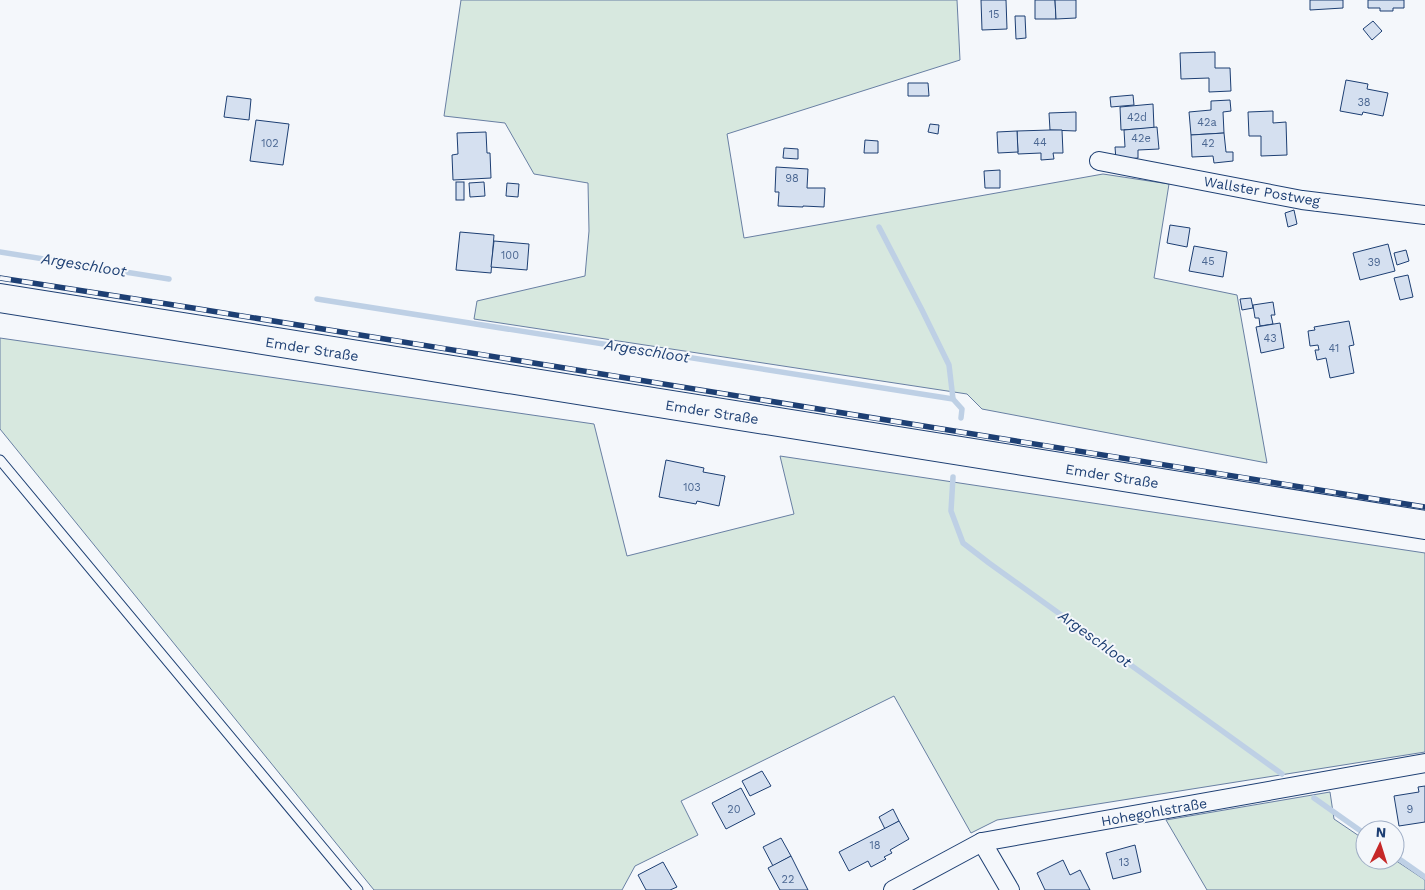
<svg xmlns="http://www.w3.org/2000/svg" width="1425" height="890" viewBox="0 0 1425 890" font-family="'Work Sans',sans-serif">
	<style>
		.green { fill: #d7e8df; stroke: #687fa3 }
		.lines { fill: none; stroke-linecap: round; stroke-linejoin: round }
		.stream { stroke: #bed0e5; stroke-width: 5.5 }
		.building { fill: #d5e0f0; stroke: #1d3f73 }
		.service-casing { stroke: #1d3f73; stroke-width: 11 }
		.minor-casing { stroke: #1d3f73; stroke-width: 20 }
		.primary-casing { stroke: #1d3f73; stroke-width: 30 }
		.service { stroke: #f4f7fb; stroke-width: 9 }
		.minor { stroke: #f4f7fb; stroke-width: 18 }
		.primary { stroke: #f4f7fb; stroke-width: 28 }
		.rail-casing { stroke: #1d3f73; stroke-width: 5.5 }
		.rail { stroke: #f4f7fb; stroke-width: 4; stroke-dasharray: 11; stroke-linecap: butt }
		.labels { text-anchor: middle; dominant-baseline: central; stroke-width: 4; stroke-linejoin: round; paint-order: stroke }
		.number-label { font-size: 11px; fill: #4b6792 }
		.street-label { font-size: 14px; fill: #1d3f73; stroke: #f4f7fb }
		.water-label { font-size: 15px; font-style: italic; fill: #1d3f73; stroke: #f4f7fb }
	</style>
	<rect width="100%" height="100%" fill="#f4f7fb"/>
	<!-- green -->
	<g class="green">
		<path d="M 461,0 L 957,0 L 960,60 L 727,134 L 744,238 L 1103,174 L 1169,184 L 1154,278 L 1237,295 L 1267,463 L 982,409 L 967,394 L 474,319 L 477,301 L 585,276 L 589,231 L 588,183 L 534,174 L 505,123 L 444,116 Z"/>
		<path d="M 0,338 L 594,424 L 627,556 L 794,514 L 780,456 L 1425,553 L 1425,752 L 997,820 L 971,833 L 894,696 L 681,801 L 698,835 L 635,866 L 622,890 L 374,890 L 0,429 Z"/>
		<path d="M 1330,792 L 1334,819 L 1365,840 L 1365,860 L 1395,860 L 1425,880 L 1425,890 L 1207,890 L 1166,820 Z"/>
	</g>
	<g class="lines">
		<!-- stream -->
		<g class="stream">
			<path d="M 879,227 L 922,310 L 949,365 L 953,399"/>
			<path d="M 0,252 L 169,279"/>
			<path d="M 317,299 L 953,399 L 962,409 L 961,418"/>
			<path d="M 953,477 L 951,511 L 963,543 L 989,563 L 1282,774"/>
			<path d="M 1314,798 L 1365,834"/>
			<path d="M 1395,856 L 1425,877"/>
		</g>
	</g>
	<!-- building -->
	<g class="building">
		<path d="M 981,0 L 1006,0 L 1007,29 L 982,30 Z"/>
		<path d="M 1035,0 L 1055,0 L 1056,19 L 1035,19 Z"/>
		<path d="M 1055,0 L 1076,0 L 1076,18 L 1056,19 Z"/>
		<path d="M 1310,0 L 1343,0 L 1343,8 L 1310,10 Z"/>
		<path d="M 1368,0 L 1404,0 L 1404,8 L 1393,8 L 1393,11 L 1380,11 L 1380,8 L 1368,8 Z"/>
		<path d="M 1015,16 L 1025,16 L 1026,38 L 1016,39 Z"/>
		<path d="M 1373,21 L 1382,31 L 1372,40 L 1363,29 Z"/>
		<path d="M 1215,52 L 1215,68 L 1230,68 L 1231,91 L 1209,92 L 1209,78 L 1181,79 L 1180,53 Z"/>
		<path d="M 1346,80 L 1368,84 L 1367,89 L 1388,93 L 1383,116 L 1363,112 L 1362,115 L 1340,111 Z"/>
		<path d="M 908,83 L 928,83 L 929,96 L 908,96 Z"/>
		<path d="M 1133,95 L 1134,105 L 1111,107 L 1110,97 Z"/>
		<path d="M 227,96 L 251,99 L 249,120 L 224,117 Z"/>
		<path d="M 1230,100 L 1231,111 L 1223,112 L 1224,133 L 1191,135 L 1189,112 L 1211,110 L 1211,101 Z"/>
		<path d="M 1153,104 L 1154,128 L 1121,130 L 1120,107 Z"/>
		<path d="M 1273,111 L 1273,123 L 1286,122 L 1287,155 L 1261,156 L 1261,136 L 1249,136 L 1248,112 Z"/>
		<path d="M 1076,112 L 1076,131 L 1050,130 L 1049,113 Z"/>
		<path d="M 256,120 L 289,124 L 283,165 L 250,161 Z"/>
		<path d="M 930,124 L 939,125 L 938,134 L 928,132 Z"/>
		<path d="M 1157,127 L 1159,149 L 1138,150 L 1138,158 L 1116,160 L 1115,147 L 1125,147 L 1124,130 Z"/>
		<path d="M 1050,130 L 1062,130 L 1063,153 L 1053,153 L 1054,159 L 1041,160 L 1041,153 L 1018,154 L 1017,131 Z"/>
		<path d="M 1017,131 L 1018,152 L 998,153 L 997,132 Z"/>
		<path d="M 486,132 L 487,153 L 490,153 L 491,178 L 453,180 L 452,155 L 458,154 L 457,133 Z"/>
		<path d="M 1224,133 L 1226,152 L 1233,152 L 1233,161 L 1214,163 L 1213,156 L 1192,157 L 1191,135 Z"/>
		<path d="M 865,140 L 878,141 L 878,153 L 864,153 Z"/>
		<path d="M 784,148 L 798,149 L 798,159 L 783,158 Z"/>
		<path d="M 776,167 L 808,169 L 807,188 L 825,188 L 824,207 L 803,206 L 803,207 L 778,206 L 779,192 L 775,192 Z"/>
		<path d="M 1000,170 L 1000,188 L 985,188 L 984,171 Z"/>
		<rect x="456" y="182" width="8" height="18"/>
		<path d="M 484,182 L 485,196 L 470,197 L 469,183 Z"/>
		<path d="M 507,183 L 519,184 L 518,197 L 506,196 Z"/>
		<path d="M 1294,210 L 1297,224 L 1288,227 L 1285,213 Z"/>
		<path d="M 1170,225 L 1190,228 L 1187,247 L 1167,243 Z"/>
		<path d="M 460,232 L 494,235 L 491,273 L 456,270 Z"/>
		<path d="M 494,241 L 529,244 L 527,270 L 491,267 Z"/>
		<path d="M 1388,244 L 1395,271 L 1360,280 L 1353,253 Z"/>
		<path d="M 1194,246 L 1227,252 L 1223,277 L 1189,271 Z"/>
		<path d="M 1406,250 L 1409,261 L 1397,265 L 1394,253 Z"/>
		<path d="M 1408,275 L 1413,297 L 1400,300 L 1394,278 Z"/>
		<path d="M 1251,298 L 1253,308 L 1242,310 L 1240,299 Z"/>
		<path d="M 1273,302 L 1275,315 L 1271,315 L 1273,324 L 1260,326 L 1259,318 L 1255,318 L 1253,305 Z"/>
		<path d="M 1349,321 L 1354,345 L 1349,346 L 1354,373 L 1330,378 L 1326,358 L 1317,360 L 1315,350 L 1319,350 L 1318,345 L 1310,346 L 1308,331 L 1315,330 L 1314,327 Z"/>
		<path d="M 1280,323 L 1284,348 L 1261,353 L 1256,327 Z"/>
		<path d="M 666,460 L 704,468 L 703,472 L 725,476 L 719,506 L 697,501 L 696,504 L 659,497 Z"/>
		<path d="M 762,771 L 771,786 L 750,796 L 742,781 Z"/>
		<path d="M 1425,786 L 1425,822 L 1399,826 L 1394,796 L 1419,792 L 1418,787 Z"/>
		<path d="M 741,788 L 755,814 L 726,829 L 712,803 Z"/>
		<path d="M 893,809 L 899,821 L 885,829 L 879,817 Z"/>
		<path d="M 899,821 L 909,839 L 890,850 L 892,853 L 884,857 L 886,859 L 871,867 L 868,861 L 849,871 L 839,852 Z"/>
		<path d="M 781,838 L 791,856 L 773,866 L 763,847 Z"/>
		<path d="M 1135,845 L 1141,872 L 1113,879 L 1106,853 Z"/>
		<path d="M 791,856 L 808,890 L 780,890 L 768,868 Z"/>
		<path d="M 1063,860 L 1070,875 L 1080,870 L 1090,890 L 1045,890 L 1037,873 Z"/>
		<path d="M 663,862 L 677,887 L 670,890 L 646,890 L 638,875 Z"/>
	</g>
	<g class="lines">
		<defs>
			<path id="service" d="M 0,460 L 358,890"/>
			<g id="minor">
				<path d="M 1099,161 L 1302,200 L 1425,215"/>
				<path d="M 982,842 L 1010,890"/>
				<path d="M 893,890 L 982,842 L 1425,763"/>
			</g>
			<path id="primary" d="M 0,298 L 1425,525"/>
		</defs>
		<!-- service casing -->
		<use href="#service" class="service-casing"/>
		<!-- minor casing -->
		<use href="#minor" class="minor-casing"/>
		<!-- primary casing -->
		<use href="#primary" class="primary-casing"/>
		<!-- service -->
		<use href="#service" class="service"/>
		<!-- minor -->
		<use href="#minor" class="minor"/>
		<!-- primary -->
		<use href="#primary" class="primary"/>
		<defs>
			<path id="rail" d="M 0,278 L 193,308 L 1425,507"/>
		</defs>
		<!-- rail casing -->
		<use href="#rail" class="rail-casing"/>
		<!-- rail -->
		<use href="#rail" class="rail"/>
	</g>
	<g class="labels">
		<!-- number labels -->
		<g class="number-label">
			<text x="994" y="14">15</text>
			<text x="1364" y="102">38</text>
			<text x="1137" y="117">42d</text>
			<text x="1207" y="122">42a</text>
			<text x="1141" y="138">42e</text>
			<text x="1040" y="142">44</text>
			<text x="270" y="143">102</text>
			<text x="1208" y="143">42</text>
			<text x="792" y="178">98</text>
			<text x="510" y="255">100</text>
			<text x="1208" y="261">45</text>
			<text x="1374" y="262">39</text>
			<text x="1270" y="338">43</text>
			<text x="1334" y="348">41</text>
			<text x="692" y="487">103</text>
			<text x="734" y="809">20</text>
			<text x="1410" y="809">9</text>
			<text x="875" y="845">18</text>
			<text x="1124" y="862">13</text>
			<text x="788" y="879">22</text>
		</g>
		<!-- street labels -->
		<g class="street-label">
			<text transform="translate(1262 191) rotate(10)">Wallster Postweg</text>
			<text transform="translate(312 349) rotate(9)">Emder Straße</text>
			<text transform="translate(712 412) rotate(9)">Emder Straße</text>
			<text transform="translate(1112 476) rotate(9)">Emder Straße</text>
			<text transform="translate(1154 812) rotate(-10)">Hohegohlstraße</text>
		</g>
		<!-- water labels -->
		<g class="water-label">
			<text transform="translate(84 265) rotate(9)">Argeschloot</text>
			<text transform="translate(647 351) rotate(9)">Argeschloot</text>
			<text transform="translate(1095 639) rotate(36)">Argeschloot</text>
		</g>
	</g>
	<!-- north arrow -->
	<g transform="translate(1380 845) rotate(4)"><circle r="24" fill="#f4f7fb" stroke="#9eadc5"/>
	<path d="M0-4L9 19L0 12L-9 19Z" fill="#c62828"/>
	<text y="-8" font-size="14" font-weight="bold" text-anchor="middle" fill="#1d3f73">N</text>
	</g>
</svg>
